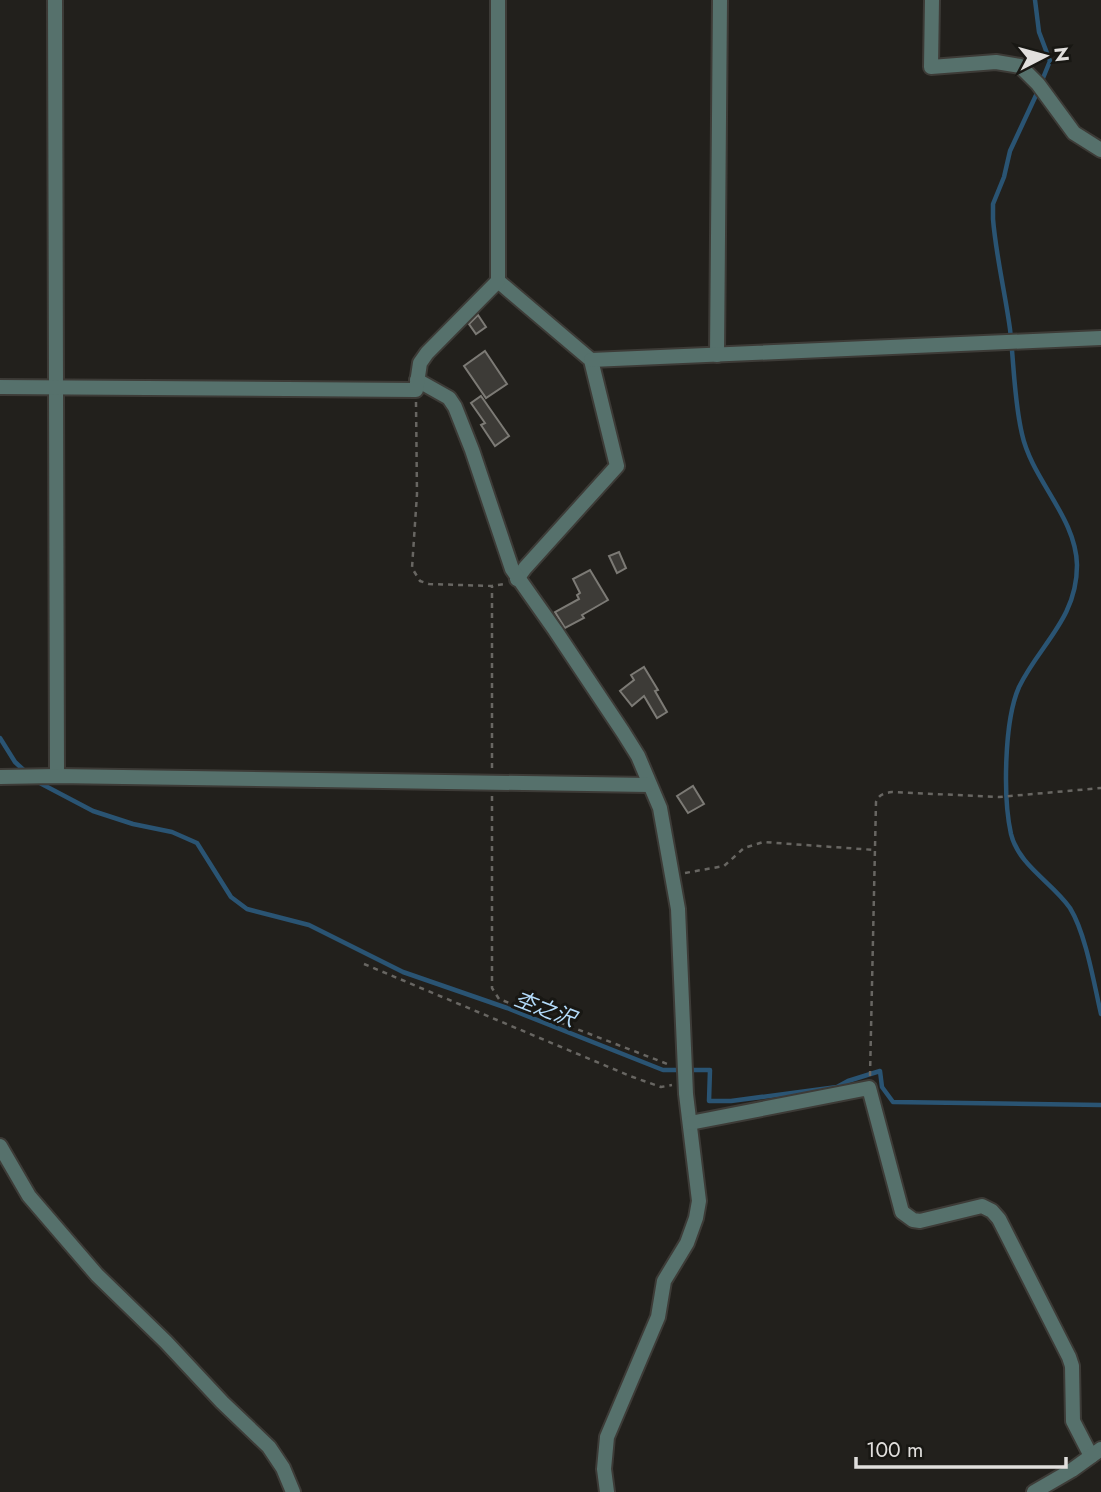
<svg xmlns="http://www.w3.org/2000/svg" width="1101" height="1492" viewBox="0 0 1101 1492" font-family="Jost,'Noto Sans JP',sans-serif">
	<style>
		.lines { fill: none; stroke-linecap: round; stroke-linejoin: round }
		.stream { stroke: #2a5473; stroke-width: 4.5 }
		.building { fill: #3d3b37; stroke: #7c7a75; stroke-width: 2 }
		.minor-casing { stroke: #3d3b37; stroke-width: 18 }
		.path { stroke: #686662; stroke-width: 2.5; stroke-dasharray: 5 5; stroke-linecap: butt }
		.minor { stroke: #56716c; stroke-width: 14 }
		.labels { text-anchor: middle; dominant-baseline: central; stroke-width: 6; stroke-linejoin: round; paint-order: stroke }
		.water-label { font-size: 21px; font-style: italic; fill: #b3dbfa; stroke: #181713 }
	</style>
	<rect width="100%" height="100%" fill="#22201c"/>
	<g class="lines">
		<!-- stream -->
		<g class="stream">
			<path d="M 1035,0 L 1039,32 L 1050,61 L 1041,83"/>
			<path d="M 1038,91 L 1010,151 L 1004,177 L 993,204 L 993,219 C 996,256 1005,292 1010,329 C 1014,364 1014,400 1022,434 C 1032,480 1076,517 1077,565 C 1077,619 1040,644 1019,687 C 1004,721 1003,798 1011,834 C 1019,866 1052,882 1070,908 C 1086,934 1094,984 1101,1014"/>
			<path d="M 0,738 L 15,762 L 27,773"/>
			<path d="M 36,781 L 93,811 L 133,824 L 172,832 L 197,843 L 231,897 L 247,909 L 309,925 L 403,972 L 507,1008 L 663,1070 L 710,1070 L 709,1101 L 731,1101 L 837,1087 L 848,1081 L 880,1071 L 882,1087 L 893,1102 L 1101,1105"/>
		</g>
	</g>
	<!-- building -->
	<g class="building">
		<path d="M 478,315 L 486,327 L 476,334 L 469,324 Z"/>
		<path d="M 485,351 L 507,384 L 486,398 L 464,366 Z"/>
		<path d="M 481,396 L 509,436 L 495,446 L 481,425 L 485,423 L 471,403 Z"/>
		<path d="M 619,552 L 626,568 L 617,573 L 609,556 Z"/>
		<path d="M 590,570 L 608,600 L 582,615 L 584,618 L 565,628 L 555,612 L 579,599 L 577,595 L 580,593 L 573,579 Z"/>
		<path d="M 644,667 L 658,690 L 655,691 L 667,712 L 657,718 L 644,696 L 632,706 L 620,691 L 634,680 L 631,675 Z"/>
		<path d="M 693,786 L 704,804 L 688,813 L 677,796 Z"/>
	</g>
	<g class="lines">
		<defs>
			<g id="minor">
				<path d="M 55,0 L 57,776"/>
				<path d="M 932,0 L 931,67 L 996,62 L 1020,66 L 1038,84 L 1074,133 L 1101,150"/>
				<path d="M 498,281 L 591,360 L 617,466 L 525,568 L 517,579"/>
				<path d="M 717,355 L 720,0"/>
				<path d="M 591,360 L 1101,338"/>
				<path d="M 417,380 L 449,398 L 455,407 L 472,450 L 512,569 L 555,630 L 623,732 L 638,756 L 660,808 L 678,909 L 686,1094 L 699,1201 L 696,1218 L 687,1243 L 664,1281 L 658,1317 L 607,1437 L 604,1469 L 607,1492"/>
				<path d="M 0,387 L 416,390 L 420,363 L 427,353 L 498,281 L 498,0"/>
				<path d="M 0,777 L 57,776 L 649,785"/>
				<path d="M 690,1123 L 869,1088 L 902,1212 L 913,1220 L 920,1221 L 982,1206 L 992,1211 L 999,1219 L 1069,1357 L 1072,1366 L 1073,1421 L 1091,1456"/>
				<path d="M 0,1146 L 29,1196 L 97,1275 L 166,1342 L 222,1402 L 269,1447 L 283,1468 L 293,1492"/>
				<path d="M 1034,1492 L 1072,1470 L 1101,1449"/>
			</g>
		</defs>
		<!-- minor casing -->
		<use href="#minor" class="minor-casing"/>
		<!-- path -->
		<g class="path">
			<path d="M 416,402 L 417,494 L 412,568 L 420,581 L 429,584 L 492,586 L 504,584"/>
			<path d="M 492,768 L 492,586"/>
			<path d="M 492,796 L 492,988 L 499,999 L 670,1065"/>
			<path d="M 685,873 L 724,866 L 744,848 L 763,842 L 875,850"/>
			<path d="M 364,964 L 630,1076 L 661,1087 L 672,1085"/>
			<path d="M 870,1076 L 876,802 C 879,794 885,793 892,792 L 999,797 L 1101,788"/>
		</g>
		<!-- minor -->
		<use href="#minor" class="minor"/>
	</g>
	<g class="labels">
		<!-- water labels -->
		<g class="water-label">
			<text transform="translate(545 1009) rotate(21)">杢之沢</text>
		</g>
	</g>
	<!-- north arrow -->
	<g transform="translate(1045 56) rotate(84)" stroke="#181713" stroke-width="5" paint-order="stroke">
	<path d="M0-5L12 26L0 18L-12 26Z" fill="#e1dfdd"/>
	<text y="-10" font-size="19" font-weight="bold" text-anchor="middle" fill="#e1dfdd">N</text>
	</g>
	<!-- scale -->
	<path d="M856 1457v10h210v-10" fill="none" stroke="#e1dfdd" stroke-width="3.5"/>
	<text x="866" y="1457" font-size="21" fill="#e1dfdd" stroke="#181713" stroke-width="5" paint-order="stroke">100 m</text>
</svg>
